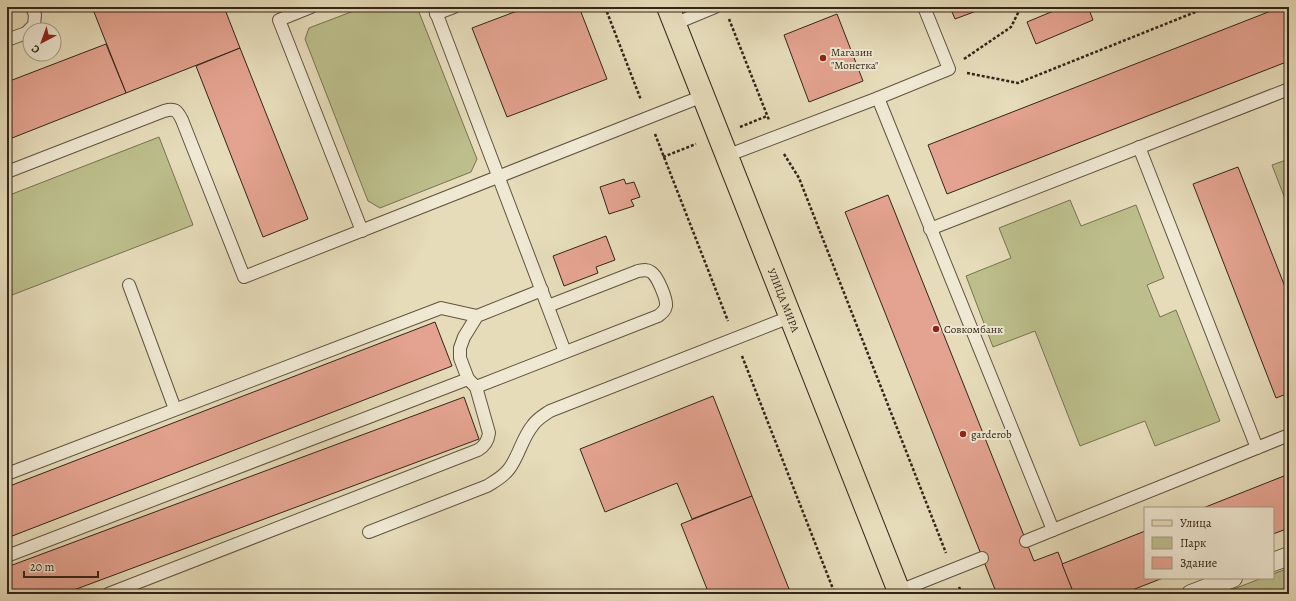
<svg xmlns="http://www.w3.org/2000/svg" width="1296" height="601" viewBox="0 0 1296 601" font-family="Alegreya,serif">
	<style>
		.green { fill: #bcbe8b; stroke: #787252 }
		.building { fill: #e4a390; stroke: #332519 }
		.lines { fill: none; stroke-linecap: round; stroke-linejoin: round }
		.service-casing { stroke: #605341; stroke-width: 14 }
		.pedestrian-casing { stroke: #605341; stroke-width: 20 }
		.primary-casing { stroke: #332519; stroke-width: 24 }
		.path { stroke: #332519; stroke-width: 2.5; stroke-dasharray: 3 2; stroke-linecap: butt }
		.service { stroke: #efe8d2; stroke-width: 12 }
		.pedestrian { stroke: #efe8d2; stroke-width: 18 }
		.primary { stroke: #e6dcba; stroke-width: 22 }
		.poi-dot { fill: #8f2418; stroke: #efe8d2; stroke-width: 1.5 }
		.labels { text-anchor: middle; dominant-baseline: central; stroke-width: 4; stroke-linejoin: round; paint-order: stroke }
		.poi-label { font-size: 11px; fill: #332519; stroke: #efe8d2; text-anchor: start }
		.street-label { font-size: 11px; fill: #332519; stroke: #efe8d2 }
	</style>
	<rect width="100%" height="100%" fill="#e6dcba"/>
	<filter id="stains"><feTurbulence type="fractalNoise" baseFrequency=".005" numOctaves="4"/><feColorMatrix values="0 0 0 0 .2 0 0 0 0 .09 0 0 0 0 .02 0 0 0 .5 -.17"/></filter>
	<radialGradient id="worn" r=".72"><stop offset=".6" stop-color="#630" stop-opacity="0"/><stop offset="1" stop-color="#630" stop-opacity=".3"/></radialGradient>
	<!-- green -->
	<g class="green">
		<path d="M 364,7 L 417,7 L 477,159 L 471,172 L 380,208 L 368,201 L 305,39 L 309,28 Z"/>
		<path d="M 159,137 L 193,225 L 7,297 L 7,196 Z"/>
		<path d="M 1289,159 L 1289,209 L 1272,165 Z"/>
		<path d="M 1070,200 L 1081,226 L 1136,205 L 1164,278 L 1147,285 L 1160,317 L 1176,310 L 1220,421 L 1155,446 L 1145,421 L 1080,446 L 1035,331 L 993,347 L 966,276 L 1011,258 L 999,228 Z"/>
		<path d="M 1289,568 L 1289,594 L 1221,594 L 1262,578 L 1273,578 L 1273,574 Z"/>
	</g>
	<!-- building -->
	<g class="building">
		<path d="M 92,7 L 224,7 L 240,48 L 126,93 Z"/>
		<path d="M 515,7 L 579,7 L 607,79 L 507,117 L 472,28 L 517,11 Z"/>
		<path d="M 950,7 L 987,7 L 955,19 Z"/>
		<path d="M 1063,7 L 1088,7 L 1093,20 L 1036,44 L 1027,22 Z"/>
		<path d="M 1281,7 L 1289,7 L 1289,61 L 947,194 L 928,145 Z"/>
		<path d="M 837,14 L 863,81 L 809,102 L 784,35 Z"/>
		<path d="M 106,44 L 126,93 L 7,140 L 7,82 Z"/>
		<path d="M 240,48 L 308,219 L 263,237 L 196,66 Z"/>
		<path d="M 1238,167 L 1289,297 L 1289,393 L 1276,398 L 1193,184 Z"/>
		<path d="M 624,179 L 626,184 L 634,182 L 640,197 L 631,200 L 634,206 L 609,214 L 600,187 Z"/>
		<path d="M 888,195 L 1034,561 L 1058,552 L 1074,594 L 1003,594 L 1001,590 L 996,592 L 845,212 Z"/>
		<path d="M 606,236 L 615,260 L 596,267 L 598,273 L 564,286 L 553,256 Z"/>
		<path d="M 435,322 L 452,366 L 7,538 L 7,487 Z"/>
		<path d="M 713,396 L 752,496 L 692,519 L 677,483 L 605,512 L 580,449 Z"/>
		<path d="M 464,397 L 479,439 L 63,594 L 7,594 L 7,567 Z"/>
		<path d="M 1289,474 L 1289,528 L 1273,534 L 1273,508 L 1203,508 Z"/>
		<path d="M 752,496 L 791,594 L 709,594 L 681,524 Z"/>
		<path d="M 1145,531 L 1145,578 L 1163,578 L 1122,594 L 1074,594 L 1062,564 Z"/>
	</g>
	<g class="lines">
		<defs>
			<g id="service">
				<path d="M 311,7 L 279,20 L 362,231"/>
				<path d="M 434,7 L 565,352"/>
				<path d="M 436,14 L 454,7"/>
				<path d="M 674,24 L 715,7"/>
				<path d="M 7,40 L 26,33 L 34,25 L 35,15 L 32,7"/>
				<path d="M 878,98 L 1053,530 L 1289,435"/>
				<path d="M 1139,147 L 1257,448"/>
				<path d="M 726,156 L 878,98 L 949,69 L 924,7"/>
				<path d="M 7,172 L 164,111 C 175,108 177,110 182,120 L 244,277 L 703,96"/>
				<path d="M 930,229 L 1289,89"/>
				<path d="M 129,285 L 175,409"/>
				<path d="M 468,379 L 460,358 L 460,348 L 464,337 L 477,316 L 542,290"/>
				<path d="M 7,474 L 441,308 L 477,316"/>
				<path d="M 369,532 L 487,486 C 495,481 503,477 509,469 C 519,456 522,438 533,425 C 537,419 544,415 550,411 L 790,317"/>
				<path d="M 1026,541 L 1053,530"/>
				<path d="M 7,556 L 468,379 L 476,387 L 658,316 C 662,313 665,311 666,306 C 667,299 657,275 651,272 C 647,269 643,270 638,271 L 548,306"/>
				<path d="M 899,591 L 982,558"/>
				<path d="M 108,594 L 478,450 C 485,446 488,441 489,433 L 476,387"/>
			</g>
			<g id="pedestrian">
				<path d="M 1273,562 L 1289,556"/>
				<path d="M 1191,594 L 1233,578"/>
			</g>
			<g id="primary">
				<path id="s1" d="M 668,7 L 900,594"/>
			</g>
		</defs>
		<!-- service casing -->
		<use href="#service" class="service-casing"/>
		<!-- pedestrian casing -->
		<use href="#pedestrian" class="pedestrian-casing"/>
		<!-- primary casing -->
		<use href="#primary" class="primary-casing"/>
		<!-- path -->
		<g class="path">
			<path d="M 605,7 L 641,100"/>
			<path d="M 729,19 L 769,120"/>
			<path d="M 964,59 L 1011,27 L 1021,7"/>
			<path d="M 967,73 L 1018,83 L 1208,7"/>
			<path d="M 740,127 L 767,116"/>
			<path d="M 655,134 L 728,321"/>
			<path d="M 784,154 L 799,178 L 946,553"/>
			<path d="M 663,157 L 696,144"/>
			<path d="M 742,356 L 835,594"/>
			<path d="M 959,587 L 962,594"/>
		</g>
		<!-- service -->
		<use href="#service" class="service"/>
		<!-- pedestrian -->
		<use href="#pedestrian" class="pedestrian"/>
		<!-- primary -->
		<use href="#primary" class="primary"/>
	</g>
	<!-- markers -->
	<g class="poi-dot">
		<circle cx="823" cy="58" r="4"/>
		<circle cx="936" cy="329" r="4"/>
		<circle cx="963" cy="434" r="4"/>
	</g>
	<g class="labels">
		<!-- poi labels -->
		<g class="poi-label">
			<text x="831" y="52">Магазин<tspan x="831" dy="13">"Монетка"</tspan></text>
			<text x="944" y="329">Совкомбанк</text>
			<text x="971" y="434">garderob</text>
		</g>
		<!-- street labels -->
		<g class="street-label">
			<text stroke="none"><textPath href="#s1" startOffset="315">УЛИЦА МИРА</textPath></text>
		</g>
	</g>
	<!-- margin -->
	<rect width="1296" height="601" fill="none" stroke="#e6dcba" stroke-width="24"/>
	<rect x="8" y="8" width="1280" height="585" fill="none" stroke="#332519" stroke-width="2"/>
	<rect x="12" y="12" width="1272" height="577" fill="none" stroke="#332519"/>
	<!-- legend -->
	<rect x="1144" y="507" width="130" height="72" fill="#efe8d2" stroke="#a49a88"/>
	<rect x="1152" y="520" width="20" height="6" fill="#e6dcba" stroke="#a49a88"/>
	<text x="1180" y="527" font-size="12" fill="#332519">Улица</text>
	<rect x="1152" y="537" width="20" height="12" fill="#bcbe8b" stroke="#a49a88"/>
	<text x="1180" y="547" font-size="12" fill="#332519">Парк</text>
	<rect x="1152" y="557" width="20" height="12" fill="#e4a390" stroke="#a49a88"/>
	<text x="1180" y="567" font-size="12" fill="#332519">Здание</text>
	<!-- north arrow -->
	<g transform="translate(42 42) rotate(221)"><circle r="19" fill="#efe8d2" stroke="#a49a88"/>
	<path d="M0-3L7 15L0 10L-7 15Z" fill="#8f2418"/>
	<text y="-6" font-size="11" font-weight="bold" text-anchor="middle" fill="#332519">С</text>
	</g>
	<!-- scale -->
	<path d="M24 571v6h74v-6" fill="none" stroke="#332519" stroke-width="2"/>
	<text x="30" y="571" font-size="12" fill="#332519" stroke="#efe8d2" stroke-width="3" paint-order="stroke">20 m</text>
	<rect width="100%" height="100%" filter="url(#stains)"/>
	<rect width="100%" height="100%" fill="url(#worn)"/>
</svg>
